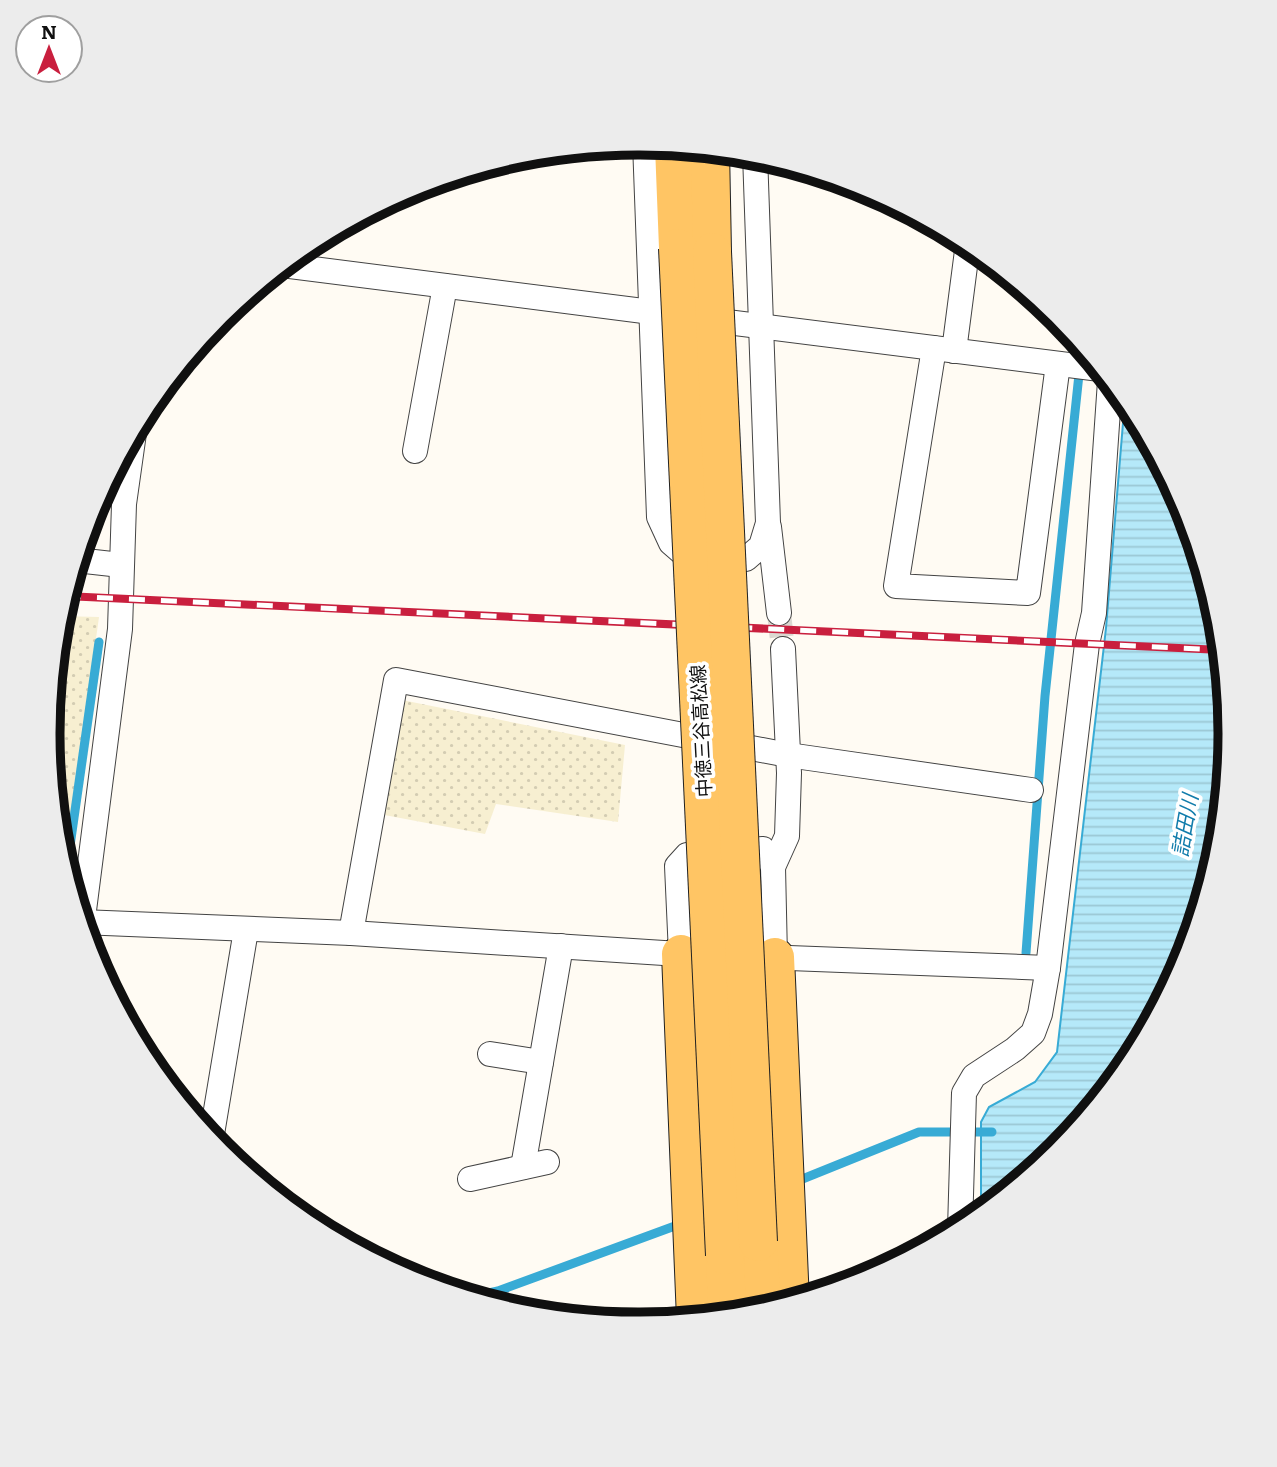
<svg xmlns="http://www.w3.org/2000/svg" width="1277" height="1467" viewBox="0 0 1277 1467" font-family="Literata,'Noto Sans JP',serif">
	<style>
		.farmland { fill: url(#farmland-dots) }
		.water { fill: url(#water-rules); stroke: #38abd5; stroke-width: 2 }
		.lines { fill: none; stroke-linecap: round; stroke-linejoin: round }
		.stream { stroke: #38abd5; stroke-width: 9 }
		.minor-tunnel { stroke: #dbd8d1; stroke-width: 24; stroke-dasharray: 24 12; stroke-linecap: butt }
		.minor-casing { stroke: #434343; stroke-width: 26 }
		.primary-casing { stroke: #212121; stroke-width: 40 }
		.minor { stroke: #fff; stroke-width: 24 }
		.primary { stroke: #ffc564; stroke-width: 38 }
		.rail-casing { stroke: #c91f3e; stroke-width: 8 }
		.rail { stroke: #fff; stroke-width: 5; stroke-dasharray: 16; stroke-linecap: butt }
		.primary-bridge-casing { stroke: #212121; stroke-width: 40; stroke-linecap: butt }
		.primary-bridge { stroke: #ffc564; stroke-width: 38 }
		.labels { text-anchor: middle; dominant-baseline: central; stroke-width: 7; stroke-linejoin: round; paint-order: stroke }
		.street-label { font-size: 19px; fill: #101010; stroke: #fff }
		.water-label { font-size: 21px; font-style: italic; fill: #117cab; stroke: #fff }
		.rim { fill: none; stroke: #101010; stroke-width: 9 }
	</style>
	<defs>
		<pattern id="farmland-dots" width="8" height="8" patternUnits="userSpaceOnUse" patternTransform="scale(1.75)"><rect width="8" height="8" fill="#f7efd1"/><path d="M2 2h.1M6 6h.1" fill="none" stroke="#d3ccb2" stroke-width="1.8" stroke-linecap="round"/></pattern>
		<pattern id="water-rules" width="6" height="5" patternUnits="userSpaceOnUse" patternTransform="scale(1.75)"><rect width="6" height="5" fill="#b5e9f9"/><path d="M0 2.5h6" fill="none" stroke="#9bc7d4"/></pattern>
	</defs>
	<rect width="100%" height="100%" fill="#fffbf3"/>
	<!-- farmland -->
	<g class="farmland">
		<path d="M 59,616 L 99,617 L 68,839 L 57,838 L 47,733 Z"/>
		<path d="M 402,700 L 625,745 L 618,822 L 496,804 L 485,834 L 379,814 Z"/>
	</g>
	<!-- water -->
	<path class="water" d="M 1125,399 L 1185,508 L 1218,619 L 1230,734 L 1218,849 L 1185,960 L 1130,1062 L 1056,1152 L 981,1214 L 981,1122 L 989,1107 L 1035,1082 L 1057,1052 L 1106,628 Z"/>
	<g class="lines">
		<!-- stream -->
		<g class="stream">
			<path d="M 66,874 L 99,642"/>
			<path d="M 1026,953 L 1045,696 L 1082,346"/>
			<path d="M 795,1182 L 919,1132 L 992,1132"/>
			<path d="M 470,1297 L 498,1291 L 683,1223"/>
		</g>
		<!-- minor-tunnel -->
		<path class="minor-tunnel" d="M 779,613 L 783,649"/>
		<defs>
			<g id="minor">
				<path d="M 645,143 L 659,517 L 671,543 L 693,562 L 746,559 L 761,546 L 768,523 L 755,154"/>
				<path d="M 282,265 L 667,314"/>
				<path d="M 703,319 L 1100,369"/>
				<path d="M 934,348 L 896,586 L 1028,593 L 1058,364"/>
				<path d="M 954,351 L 968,243"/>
				<path d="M 415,451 L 445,286"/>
				<path d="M 769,527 L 779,613"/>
				<path d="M 76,560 L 121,565"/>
				<path d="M 773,867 L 787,836 L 789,773 L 783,649"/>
				<path d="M 81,922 L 351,933 L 695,955"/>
				<path d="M 82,926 L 120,629 L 124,504 L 135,426"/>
				<path d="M 351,933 L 396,680 L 788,755 L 1031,790"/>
				<path d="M 681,954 L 677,866 L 687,855 L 763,849 L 773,867 L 775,957"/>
				<path d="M 763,957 L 1048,968"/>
				<path d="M 490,1054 L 541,1062"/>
				<path d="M 211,1140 L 246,930"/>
				<path d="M 523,1167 L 561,946"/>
				<path d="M 470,1179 L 547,1162"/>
				<path d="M 960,1229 L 964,1093 L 974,1076 L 1015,1049 L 1033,1033 L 1040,1014 L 1048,968 L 1087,644 L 1094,613 L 1110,381"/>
			</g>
			<g id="primary">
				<path d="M 674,146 L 678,248"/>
				<path d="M 710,149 L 712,252"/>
				<path d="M 681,954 L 696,1319"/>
				<path d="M 775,957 L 790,1302"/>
				<path d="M 758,1242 L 762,1311"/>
				<path d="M 725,1255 L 727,1316"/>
			</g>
		</defs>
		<!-- minor casing -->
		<use href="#minor" class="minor-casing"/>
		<!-- primary casing -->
		<use href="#primary" class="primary-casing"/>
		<!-- minor -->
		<use href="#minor" class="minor"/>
		<!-- primary -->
		<use href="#primary" class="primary"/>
		<defs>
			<path id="rail" d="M 65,596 L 1222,650"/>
		</defs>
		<!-- rail casing -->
		<use href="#rail" class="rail-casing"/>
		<!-- rail -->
		<use href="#rail" class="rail"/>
		<defs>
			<g id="primary-bridge">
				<path d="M 678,248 L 725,1255"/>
				<path d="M 712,252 L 758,1242"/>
			</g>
		</defs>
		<!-- primary-bridge casing -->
		<use href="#primary-bridge" class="primary-bridge-casing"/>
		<!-- primary-bridge -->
		<use href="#primary-bridge" class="primary-bridge"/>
	</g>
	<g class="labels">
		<!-- street labels -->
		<g class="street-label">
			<text transform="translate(700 731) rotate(-93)">中徳三谷高松線</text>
		</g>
		<!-- water labels -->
		<g class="water-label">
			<text transform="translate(1183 825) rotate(-80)">詰田川</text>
		</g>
	</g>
	<!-- crop -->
	<path d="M0 0H1277V1467H0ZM638 155H640A578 578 0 0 1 1218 733V734A578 578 0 0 1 640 1312H638A578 578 0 0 1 60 734V733A578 578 0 0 1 638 155Z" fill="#ececec" fill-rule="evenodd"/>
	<path class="rim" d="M638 155H640A578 578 0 0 1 1218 733V734A578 578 0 0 1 640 1312H638A578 578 0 0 1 60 734V733A578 578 0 0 1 638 155Z"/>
	<!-- north arrow -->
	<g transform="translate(49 49)"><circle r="33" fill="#ffffff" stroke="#9f9f9f" stroke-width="2"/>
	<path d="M0-5L12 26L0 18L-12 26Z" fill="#c91f3e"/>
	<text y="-10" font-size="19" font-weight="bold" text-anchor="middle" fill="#101010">N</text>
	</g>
</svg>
